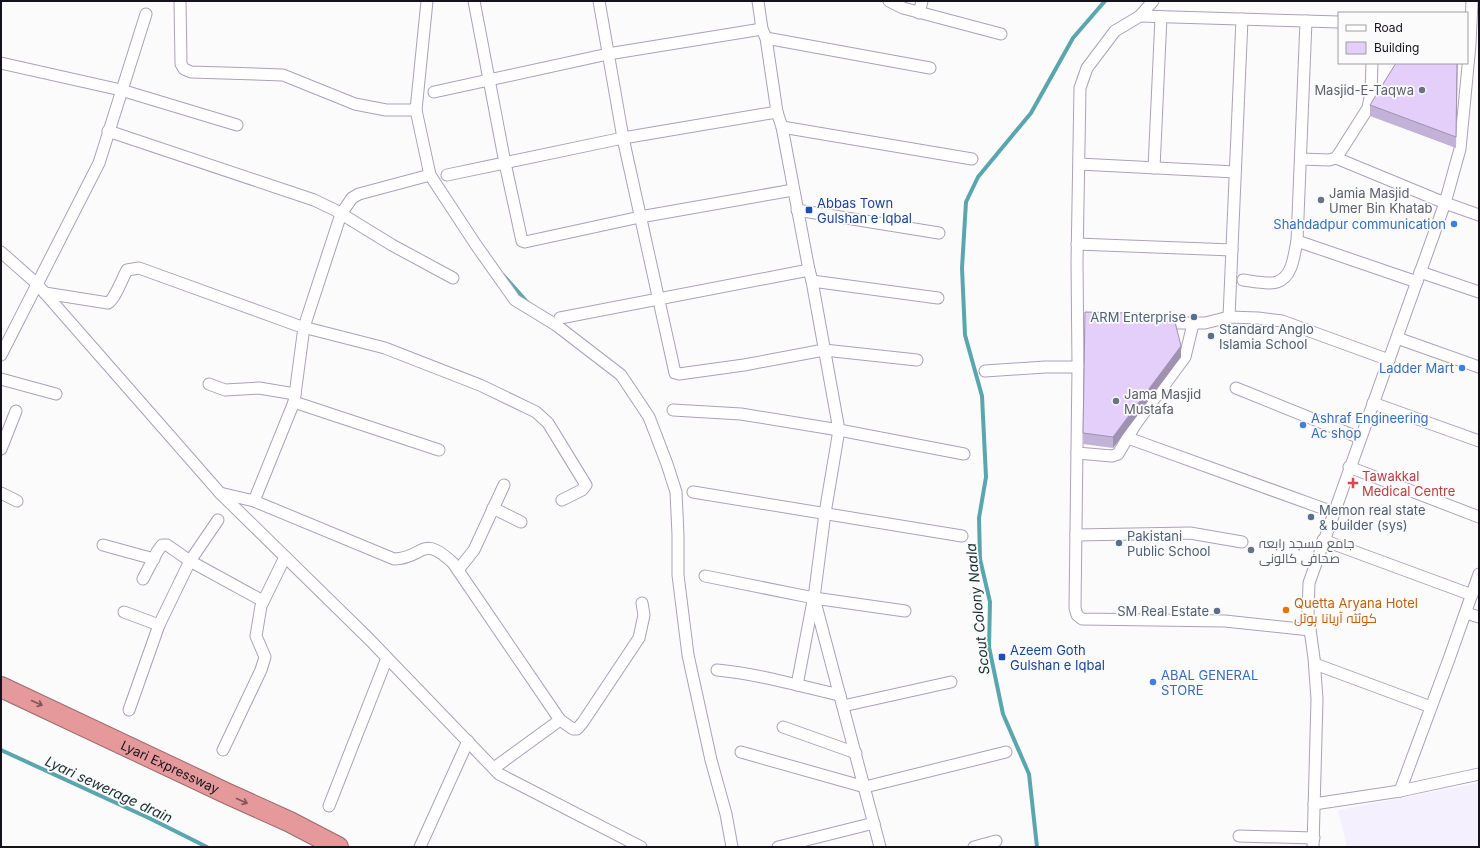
<svg xmlns="http://www.w3.org/2000/svg" width="1480" height="848" viewBox="0 0 1480 848" font-family="Inter,Cairo,sans-serif">
	<style>
		.built { fill: #f5f0fd }
		.lines { fill: none; stroke-linecap: round; stroke-linejoin: round }
		.stream { stroke: #5aa6af; stroke-width: 4 }
		.street-casing { stroke: #aca1b9; stroke-width: 13 }
		.highway-casing { stroke: #9d6a6e; stroke-width: 22 }
		.street { stroke: #fff; stroke-width: 11 }
		.highway { stroke: #e5999b; stroke-width: 20 }
		.wall { fill: #c3b2d7 }
		.shaded-wall { fill: #9f91af }
		.building { fill: #e3cffa; stroke: #9f91af }
		.oneway { stroke: #7e565b }
		.worship-dot { fill: #6b7280; stroke: #fbfbfb; stroke-width: 1.5 }
		.transit-dot { fill: #1a4fb4; stroke: #fbfbfb; stroke-width: 1.5 }
		.shop-dot { fill: #3f7fe0; stroke: #fbfbfb; stroke-width: 1.5 }
		.service-dot { fill: #5c6f8a; stroke: #fbfbfb; stroke-width: 1.5 }
		.health-dot { fill: #e0444e; stroke: #fbfbfb; stroke-width: 1.5 }
		.food-dot { fill: #e8710a; stroke: #fbfbfb; stroke-width: 1.5 }
		.labels { text-anchor: middle; dominant-baseline: central; stroke-width: 3.5; stroke-linejoin: round; paint-order: stroke }
		.worship-label { font-size: 13px; fill: #5b616d; stroke: #fbfbfb; text-anchor: start }
		.transit-label { font-size: 13px; fill: #164399; stroke: #fbfbfb; text-anchor: start }
		.shop-label { font-size: 13px; fill: #366cbe; stroke: #fbfbfb; text-anchor: end }
		.service-label { font-size: 13px; fill: #4e5e75; stroke: #fbfbfb; text-anchor: start }
		.health-label { font-size: 13px; fill: #be3a42; stroke: #fbfbfb; text-anchor: start }
		.food-label { font-size: 13px; fill: #c56008; stroke: #fbfbfb; text-anchor: start }
		.street-label { font-size: 13px; fill: #16121b; stroke: #fbfbfb }
		.water-label { font-size: 14px; font-style: italic; fill: #192d2f; stroke: #fbfbfb }
	</style>
	<rect width="100%" height="100%" fill="#fbfbfb"/>
	<!-- built -->
	<path class="built" d="M 1479,783 L 1479,847 L 1347,847 L 1338,810 Z"/>
	<g class="lines">
		<!-- stream -->
		<g class="stream">
			<path d="M 503,275 L 528,303"/>
			<path d="M 1,750 L 151,819 L 207,847"/>
			<path d="M 1037,847 L 1029,774 L 1003,714 L 989,647 L 990,602 L 980,559 L 979,518 L 986,477 L 982,396 L 965,335 L 962,268 L 966,202 L 978,177 L 1031,113 L 1073,38 L 1105,1"/>
		</g>
		<defs>
			<g id="street">
				<path d="M 180,1 L 181,64 L 184,69 L 191,72 L 283,75 L 355,104 L 386,110 L 416,110"/>
				<path d="M 427,1 L 416,110 L 430,175 L 476,245 L 515,300 L 556,325 L 621,375 L 649,417 L 667,464 L 676,492 L 678,535 L 678,575 L 688,655 L 711,760 L 726,814 L 732,847"/>
				<path d="M 474,1 L 505,163 L 522,241 L 525,242 L 640,217 L 793,190"/>
				<path d="M 599,1 L 623,138 L 675,373 L 679,374 L 744,365 L 824,350 L 917,360"/>
				<path d="M 758,1 L 762,29 L 766,38 L 777,112 L 782,127 L 809,270 L 812,281 L 839,430 L 825,513 L 814,598 L 880,847"/>
				<path d="M 889,1 L 903,8 L 1001,34"/>
				<path d="M 1153,1 L 1140,16 L 1115,31 L 1087,68 L 1080,88 L 1077,262 L 1078,367 L 1075,608 L 1077,615 L 1082,619 L 1225,621 L 1310,630"/>
				<path d="M 919,13 L 922,1"/>
				<path d="M 1140,16 L 1339,22"/>
				<path d="M 766,38 L 930,68"/>
				<path d="M 1,63 L 121,90 L 237,125"/>
				<path d="M 434,92 L 608,54 L 762,29"/>
				<path d="M 782,127 L 972,159"/>
				<path d="M 108,131 L 314,200 L 335,210 L 392,245 L 453,278"/>
				<path d="M 1336,158 L 1445,203 L 1479,215"/>
				<path d="M 1301,159 L 1329,160 L 1336,158 L 1342,149 L 1368,108 L 1371,92 L 1372,63"/>
				<path d="M 1079,164 L 1235,172"/>
				<path d="M 1154,168 L 1161,17"/>
				<path d="M 447,175 L 623,138 L 777,112"/>
				<path d="M 797,210 L 939,233"/>
				<path d="M 1297,241 L 1417,282"/>
				<path d="M 1077,244 L 1232,250"/>
				<path d="M 1,252 L 36,283 L 220,493 L 369,639 L 499,774 L 641,847"/>
				<path d="M 1420,272 L 1479,292"/>
				<path d="M 1243,280 C 1251,281 1270,285 1277,282 C 1293,277 1294,254 1297,241 L 1306,21"/>
				<path d="M 812,281 L 938,298"/>
				<path d="M 45,293 L 108,303 C 115,299 122,279 127,270 L 139,268 L 299,326 L 385,348 L 480,385 L 536,412 L 548,423 L 586,485 L 582,490 L 562,500"/>
				<path d="M 1229,317 L 1242,19"/>
				<path d="M 560,318 L 809,270"/>
				<path d="M 1162,323 L 1205,323 L 1229,317 L 1258,318 L 1282,321 L 1389,360"/>
				<path d="M 1397,338 L 1479,367"/>
				<path d="M 1,355 L 99,163 L 146,14"/>
				<path d="M 985,371 L 1045,367 L 1078,367"/>
				<path d="M 1,379 L 56,394"/>
				<path d="M 209,384 L 225,390 L 259,388 L 295,394"/>
				<path d="M 1236,388 L 1360,438"/>
				<path d="M 294,402 L 439,450"/>
				<path d="M 1373,403 L 1479,441"/>
				<path d="M 673,410 L 741,414 L 839,430 L 964,454"/>
				<path d="M 1128,438 L 1333,512"/>
				<path d="M 1,449 L 16,411"/>
				<path d="M 1077,453 L 1112,456 L 1118,454 L 1135,425 L 1185,357 L 1193,324"/>
				<path d="M 1349,467 L 1479,517"/>
				<path d="M 693,492 L 962,536"/>
				<path d="M 1,493 L 17,501"/>
				<path d="M 220,493 L 254,501 L 394,559 C 425,558 421,533 453,563 L 560,720 L 573,729 L 577,729 L 583,722 L 639,638 L 644,615 L 642,603"/>
				<path d="M 254,501 L 294,402 L 304,327 L 341,214 L 352,198 L 359,194 L 430,175"/>
				<path d="M 493,508 L 521,522"/>
				<path d="M 1076,535 L 1190,533 L 1242,542"/>
				<path d="M 1323,540 L 1472,595"/>
				<path d="M 103,545 L 154,559"/>
				<path d="M 458,570 L 474,550 L 504,485"/>
				<path d="M 705,576 L 814,598 L 905,611"/>
				<path d="M 143,579 L 157,552 L 162,545 L 167,545 L 190,561 L 263,601"/>
				<path d="M 124,612 L 159,625"/>
				<path d="M 1466,613 L 1479,617"/>
				<path d="M 1315,664 L 1431,707"/>
				<path d="M 717,670 C 759,674 800,686 840,695"/>
				<path d="M 797,685 L 813,601"/>
				<path d="M 843,706 L 951,682"/>
				<path d="M 129,710 L 159,625 L 190,561 L 218,520"/>
				<path d="M 783,727 L 856,753"/>
				<path d="M 223,750 L 261,670 L 265,657 L 256,636 L 261,606 L 285,557"/>
				<path d="M 741,752 L 865,787 L 1006,752"/>
				<path d="M 494,768 L 560,720"/>
				<path d="M 1400,791 L 1449,659 L 1479,574"/>
				<path d="M 1314,804 L 1400,791 L 1479,774"/>
				<path d="M 329,806 L 387,658"/>
				<path d="M 1239,836 L 1314,838"/>
				<path d="M 420,847 L 468,741"/>
				<path d="M 778,847 L 874,823"/>
				<path d="M 974,847 L 996,841"/>
				<path d="M 1313,847 L 1317,699 L 1314,658 L 1308,615 L 1309,583 L 1445,203 L 1460,149 L 1470,45 L 1472,1"/>
			</g>
			<g id="highway">
				<path id="s1" d="M 1,687 L 228,794 L 290,822 L 338,847"/>
			</g>
		</defs>
		<!-- street casing -->
		<use href="#street" class="street-casing"/>
		<!-- highway casing -->
		<use href="#highway" class="highway-casing"/>
		<!-- street -->
		<use href="#street" class="street"/>
		<!-- highway -->
		<use href="#highway" class="highway"/>
	</g>
	<!-- wall -->
	<g class="wall">
		<path d="M 1458,63 L 1456,148 L 1370,116 L 1370,105 Z"/>
		<path d="M 1085,312 L 1181,357 L 1113,448 L 1083,444 Z"/>
	</g>
	<!-- shaded-wall -->
	<path class="shaded-wall" d="M 1181,346 L 1181,357 L 1113,448 L 1113,437 Z"/>
	<!-- building -->
	<g class="building">
		<path d="M 1396,63 L 1457,63 L 1456,137 L 1370,105 Z"/>
		<path d="M 1085,312 L 1173,314 L 1181,346 L 1113,437 L 1083,433 Z"/>
	</g>
	<!-- one-way arrows -->
	<defs><path id="oneway-shaft" d="M-6 0H5M1.5-3L5.5 0L1.5 3" fill="none" stroke-width="1.6" stroke-linecap="round" stroke-linejoin="round"/></defs>
	<g class="oneway">
		<use href="#oneway-shaft" transform="translate(37 703) rotate(24)"/>
		<use href="#oneway-shaft" transform="translate(242 801) rotate(24)"/>
	</g>
	<!-- markers -->
	<g class="worship-dot">
		<circle cx="1422" cy="90" r="4"/>
		<circle cx="1321" cy="200" r="4"/>
		<circle cx="1116" cy="401" r="4"/>
		<circle cx="1251" cy="550" r="4"/>
	</g>
	<g class="transit-dot">
		<rect x="805" y="206" width="8" height="8" rx="2"/>
		<rect x="998" y="653" width="8" height="8" rx="2"/>
	</g>
	<g class="shop-dot">
		<circle cx="1454" cy="224" r="4"/>
		<circle cx="1462" cy="368" r="4"/>
		<circle cx="1303" cy="425" r="4"/>
		<circle cx="1153" cy="682" r="4"/>
	</g>
	<g class="service-dot">
		<circle cx="1194" cy="317" r="4"/>
		<circle cx="1211" cy="336" r="4"/>
		<circle cx="1311" cy="517" r="4"/>
		<circle cx="1119" cy="543" r="4"/>
		<circle cx="1217" cy="611" r="4"/>
	</g>
	<path class="health-dot" d="M1351 477h4v4h4v4h-4v4h-4v-4h-4v-4h4z"/>
	<circle class="food-dot" cx="1286" cy="610" r="4"/>
	<g class="labels">
		<!-- worship labels -->
		<g class="worship-label">
			<text x="1414" y="90" text-anchor="end">Masjid-E-Taqwa</text>
			<text x="1329" y="193">Jamia Masjid<tspan x="1329" dy="15">Umer Bin Khatab</tspan></text>
			<text x="1124" y="394">Jama Masjid<tspan x="1124" dy="15">Mustafa</tspan></text>
			<text x="1259" y="543">جامع مسجد رابعہ<tspan x="1259" dy="15">صحافی کالونی</tspan></text>
		</g>
		<!-- transit labels -->
		<g class="transit-label">
			<text x="817" y="203">Abbas Town<tspan x="817" dy="15">Gulshan e Iqbal</tspan></text>
			<text x="1010" y="650">Azeem Goth<tspan x="1010" dy="15">Gulshan e Iqbal</tspan></text>
		</g>
		<!-- shop labels -->
		<g class="shop-label">
			<text x="1446" y="224">Shahdadpur communication</text>
			<text x="1454" y="368">Ladder Mart</text>
			<text x="1311" y="418" text-anchor="start">Ashraf Engineering<tspan x="1311" dy="15">Ac shop</tspan></text>
			<text x="1161" y="675" text-anchor="start">ABAL GENERAL<tspan x="1161" dy="15">STORE</tspan></text>
		</g>
		<!-- service labels -->
		<g class="service-label">
			<text x="1186" y="317" text-anchor="end">ARM Enterprise</text>
			<text x="1219" y="329">Standard Anglo<tspan x="1219" dy="15">Islamia School</tspan></text>
			<text x="1319" y="510">Memon real state<tspan x="1319" dy="15">&amp; builder (sys)</tspan></text>
			<text x="1127" y="536">Pakistani<tspan x="1127" dy="15">Public School</tspan></text>
			<text x="1209" y="611" text-anchor="end">SM Real Estate</text>
		</g>
		<!-- health labels -->
		<g class="health-label">
			<text x="1362" y="476">Tawakkal<tspan x="1362" dy="15">Medical Centre</tspan></text>
		</g>
		<!-- food labels -->
		<g class="food-label">
			<text x="1294" y="603">Quetta Aryana Hotel<tspan x="1294" dy="15">کوئٹہ آریانا ہوٹل</tspan></text>
		</g>
		<!-- street labels -->
		<g class="street-label">
			<text stroke="none"><textPath href="#s1" startOffset="187">Lyari Expressway</textPath></text>
		</g>
		<!-- water labels -->
		<g class="water-label">
			<text transform="translate(977 609) rotate(-96)">Scout Colony Naala</text>
			<text transform="translate(109 789) rotate(25)">Lyari sewerage drain</text>
		</g>
	</g>
	<!-- border -->
	<rect width="1480" height="848" fill="none" stroke="#16121b" stroke-width="4"/>
	<!-- legend -->
	<rect x="1338" y="12" width="130" height="52" fill="#fbfbfb" stroke="#9f9ea1"/>
	<rect x="1346" y="25" width="20" height="6" fill="#ffffff" stroke="#9f9ea1"/>
	<text x="1374" y="32" font-size="12" fill="#16121b">Road</text>
	<rect x="1346" y="42" width="20" height="12" fill="#e3cffa" stroke="#9f9ea1"/>
	<text x="1374" y="52" font-size="12" fill="#16121b">Building</text>
</svg>
